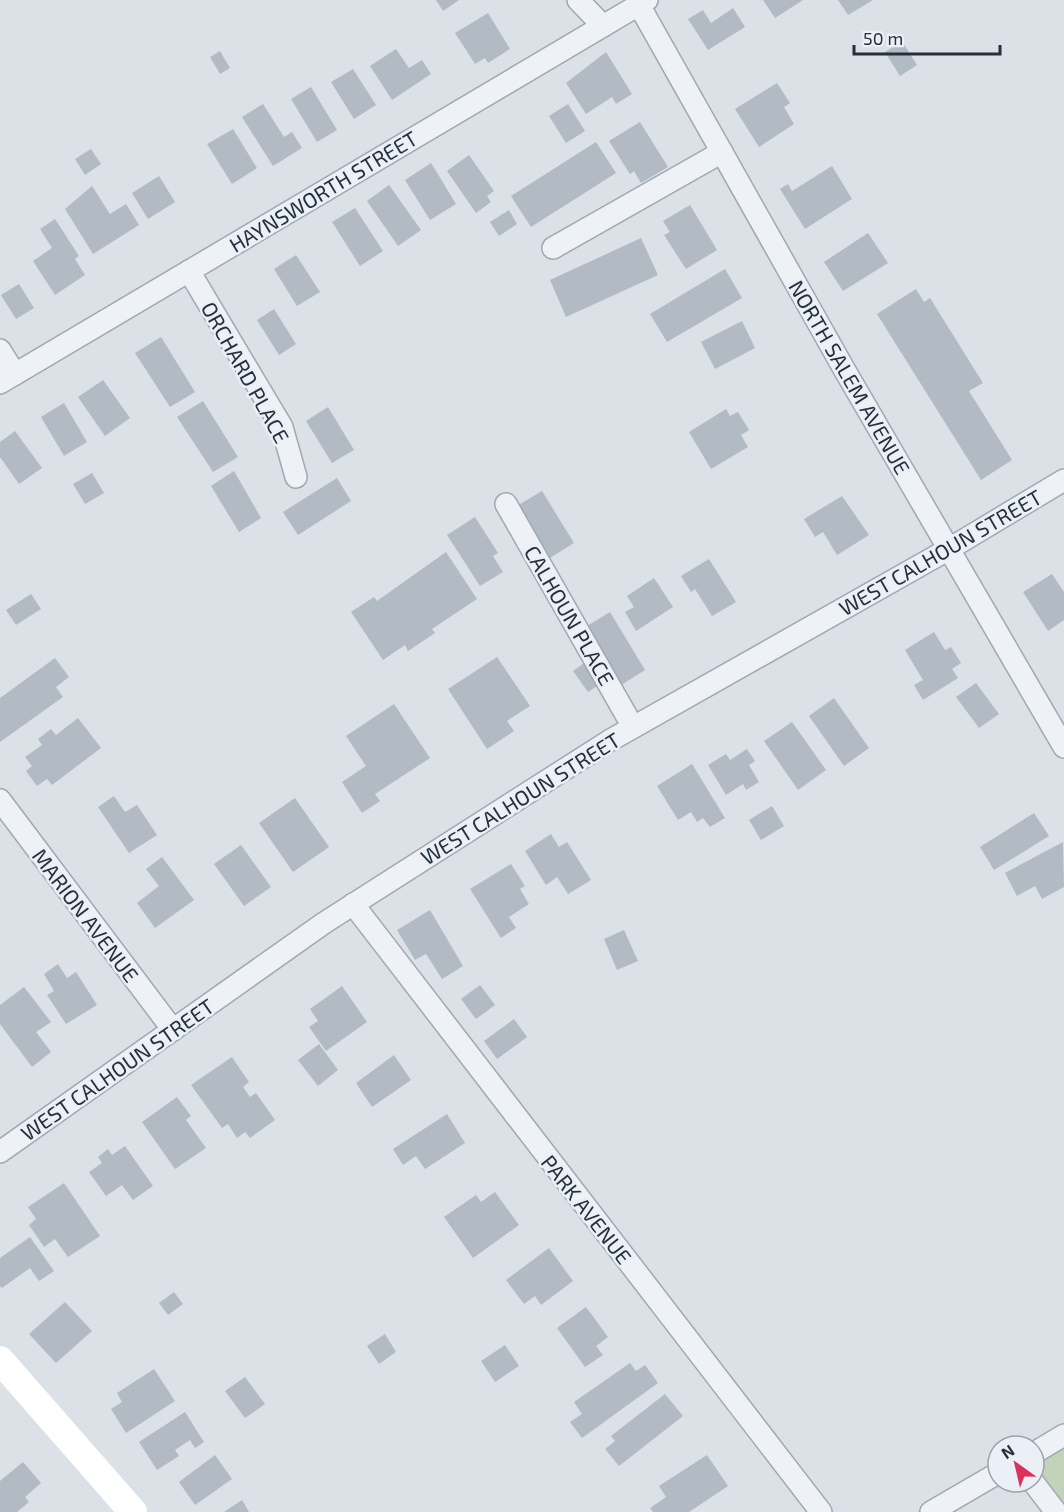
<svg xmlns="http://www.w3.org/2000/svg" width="1064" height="1512" viewBox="0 0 1064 1512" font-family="'Exo 2',sans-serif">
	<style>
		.green { fill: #c3d2bb }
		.building { fill: #b2bac4 }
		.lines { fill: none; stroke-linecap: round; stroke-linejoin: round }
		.street-casing { stroke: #a0a8b1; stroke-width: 24 }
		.street { stroke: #eef1f5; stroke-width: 21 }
		.secondary { stroke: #fff; stroke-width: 28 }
		.labels { text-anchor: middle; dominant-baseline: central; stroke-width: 5; stroke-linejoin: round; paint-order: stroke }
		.street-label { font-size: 21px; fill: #24303e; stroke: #eaf0f5 }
	</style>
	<rect width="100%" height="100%" fill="#dbe1e7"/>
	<!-- green -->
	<path class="green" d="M 1064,1435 L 1064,1512 L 1034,1482 L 1034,1453 Z"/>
	<!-- building -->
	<g class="building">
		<path d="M 436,0 L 459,0 L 443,11 Z"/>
		<path d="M 763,0 L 803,0 L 775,18 Z"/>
		<path d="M 838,0 L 873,0 L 848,15 Z"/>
		<path d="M 733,8 L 745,27 L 708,50 L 688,19 L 703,10 L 711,23 Z"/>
		<path d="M 488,13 L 510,49 L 488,63 L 485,58 L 475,64 L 455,33 Z"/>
		<path d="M 902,41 L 917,65 L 900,76 L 885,52 Z"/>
		<path d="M 396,49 L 409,68 L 422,60 L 431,74 L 392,100 L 370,66 Z"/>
		<path d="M 220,51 L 230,68 L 220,74 L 210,57 Z"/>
		<path d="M 606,52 L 632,94 L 616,104 L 612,97 L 586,114 L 566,83 Z"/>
		<path d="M 353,69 L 376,105 L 354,119 L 331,82 Z"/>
		<path d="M 777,83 L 790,103 L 784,107 L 794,124 L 759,147 L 735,109 Z"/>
		<path d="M 311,87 L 337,130 L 317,142 L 291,99 Z"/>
		<path d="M 263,104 L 284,137 L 292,132 L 302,148 L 273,166 L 242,117 Z"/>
		<path d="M 568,104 L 585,131 L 566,143 L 549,116 Z"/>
		<path d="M 640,122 L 668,167 L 641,183 L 634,171 L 630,174 L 609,141 Z"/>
		<path d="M 233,129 L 257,168 L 232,184 L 207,144 Z"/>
		<path d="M 596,142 L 616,173 L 531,227 L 511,196 Z"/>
		<path d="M 91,149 L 101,164 L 85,175 L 75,159 Z"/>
		<path d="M 469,155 L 494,191 L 487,196 L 491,202 L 476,213 L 447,171 Z"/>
		<path d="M 431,163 L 456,204 L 430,220 L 405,180 Z"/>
		<path d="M 832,166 L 852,199 L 805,229 L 780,189 L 788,184 L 792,191 Z"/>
		<path d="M 159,176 L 175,202 L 148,219 L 132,193 Z"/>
		<path d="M 389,185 L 421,230 L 398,246 L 367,201 Z"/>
		<path d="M 92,186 L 110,214 L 126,204 L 139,225 L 93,254 L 65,209 Z"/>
		<path d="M 690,205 L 717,250 L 686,269 L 664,235 L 670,232 L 663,221 Z"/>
		<path d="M 355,208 L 383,251 L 360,266 L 332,222 Z"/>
		<path d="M 509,210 L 517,224 L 499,236 L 490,222 Z"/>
		<path d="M 55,219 L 79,256 L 75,259 L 85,275 L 55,295 L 33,261 L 52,248 L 40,229 Z"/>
		<path d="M 868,233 L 888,263 L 843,291 L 824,262 Z"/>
		<path d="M 641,238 L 658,275 L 566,317 L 550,280 Z"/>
		<path d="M 296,255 L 320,292 L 297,306 L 274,269 Z"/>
		<path d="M 725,269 L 742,298 L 667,342 L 650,314 Z"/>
		<path d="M 19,284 L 34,308 L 16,319 L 1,295 Z"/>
		<path d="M 916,289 L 924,302 L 930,298 L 983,383 L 969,391 L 1012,460 L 981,480 L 877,314 Z"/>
		<path d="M 274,309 L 296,344 L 279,355 L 257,320 Z"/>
		<path d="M 742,321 L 755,348 L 715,369 L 701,342 Z"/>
		<path d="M 161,337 L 195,392 L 170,407 L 135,353 Z"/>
		<path d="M 103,380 L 130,418 L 105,436 L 78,397 Z"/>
		<path d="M 203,401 L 238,457 L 213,472 L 177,417 Z"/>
		<path d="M 64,403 L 87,442 L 64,456 L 41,417 Z"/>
		<path d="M 328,407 L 354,450 L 332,463 L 306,421 Z"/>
		<path d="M 726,409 L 730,416 L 738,412 L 749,430 L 741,435 L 748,447 L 711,469 L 689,432 Z"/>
		<path d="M 15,431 L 42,468 L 19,484 L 0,457 L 0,442 Z"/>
		<path d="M 234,471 L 261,518 L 239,532 L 211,486 Z"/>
		<path d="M 92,473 L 104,493 L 85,504 L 73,484 Z"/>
		<path d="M 337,478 L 351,501 L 298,535 L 283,512 Z"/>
		<path d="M 542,491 L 574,543 L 550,558 L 545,548 L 537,553 L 510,510 Z"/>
		<path d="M 842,496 L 869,535 L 837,555 L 823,532 L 815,537 L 804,519 Z"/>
		<path d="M 475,517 L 498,553 L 493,556 L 503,572 L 480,586 L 447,535 Z"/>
		<path d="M 446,552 L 477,599 L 432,629 L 435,633 L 408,651 L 405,645 L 383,660 L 351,612 L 374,597 L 377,601 Z"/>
		<path d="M 709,559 L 736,602 L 712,616 L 695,589 L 691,592 L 681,576 Z"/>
		<path d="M 1052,574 L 1064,592 L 1064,620 L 1048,631 L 1023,592 Z"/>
		<path d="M 654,578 L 673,607 L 636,631 L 625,612 L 634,607 L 627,596 Z"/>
		<path d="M 31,594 L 41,609 L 16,625 L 6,610 Z"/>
		<path d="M 610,612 L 645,670 L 618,687 L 582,629 Z"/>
		<path d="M 934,632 L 945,650 L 951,647 L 961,663 L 952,669 L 958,678 L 923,700 L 914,685 L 923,680 L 905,650 Z"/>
		<path d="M 497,657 L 530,706 L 507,721 L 514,731 L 487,749 L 448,689 Z"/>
		<path d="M 55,658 L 69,677 L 56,687 L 63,697 L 0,742 L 0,698 Z"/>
		<path d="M 587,661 L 602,683 L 588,692 L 573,671 Z"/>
		<path d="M 976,683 L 999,714 L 979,728 L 956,697 Z"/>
		<path d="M 834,698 L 869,748 L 844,766 L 809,716 Z"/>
		<path d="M 394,704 L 430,758 L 375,794 L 380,801 L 362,813 L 342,782 L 366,766 L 346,736 Z"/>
		<path d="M 78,718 L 101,748 L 52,785 L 47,779 L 37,786 L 26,771 L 32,766 L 25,757 L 42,745 L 38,739 L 51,729 L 56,735 Z"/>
		<path d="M 792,722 L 826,770 L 798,790 L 764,741 Z"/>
		<path d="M 747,749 L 755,761 L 749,765 L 759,782 L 746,790 L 743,784 L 726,795 L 708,765 L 726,754 L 730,760 Z"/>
		<path d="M 692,764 L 725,818 L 710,827 L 703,818 L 697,822 L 691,812 L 678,820 L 657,786 Z"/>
		<path d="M 114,796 L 125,812 L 137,805 L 157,835 L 129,853 L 98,807 Z"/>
		<path d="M 295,798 L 329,847 L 293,872 L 259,823 Z"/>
		<path d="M 772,806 L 784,826 L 761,840 L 749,820 Z"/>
		<path d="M 1034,813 L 1049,836 L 994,870 L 980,847 Z"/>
		<path d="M 551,834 L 559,847 L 567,842 L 591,880 L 568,894 L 557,877 L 546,885 L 525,851 Z"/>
		<path d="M 1063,842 L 1064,887 L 1042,899 L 1035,886 L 1017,896 L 1005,873 Z"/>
		<path d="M 241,845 L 271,887 L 244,906 L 214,864 Z"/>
		<path d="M 162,857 L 194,900 L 155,928 L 137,903 L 159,886 L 146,869 Z"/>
		<path d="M 511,864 L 525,886 L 520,889 L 529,904 L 509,917 L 516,928 L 501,938 L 470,889 Z"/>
		<path d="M 430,910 L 463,966 L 442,979 L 426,954 L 415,960 L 397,930 Z"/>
		<path d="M 624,930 L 638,961 L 617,970 L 604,939 Z"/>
		<path d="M 58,964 L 67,978 L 76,972 L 97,1005 L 66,1024 L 47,995 L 54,991 L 44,974 Z"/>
		<path d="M 480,985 L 495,1005 L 476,1019 L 461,999 Z"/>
		<path d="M 342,986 L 367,1022 L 326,1051 L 309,1027 L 318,1021 L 310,1009 Z"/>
		<path d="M 24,987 L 51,1022 L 36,1032 L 51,1052 L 32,1067 L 0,1024 L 0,1005 Z"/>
		<path d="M 514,1019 L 527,1037 L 497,1059 L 484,1041 Z"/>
		<path d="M 319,1044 L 338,1070 L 318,1086 L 298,1060 Z"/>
		<path d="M 394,1055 L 411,1080 L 372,1107 L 356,1083 Z"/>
		<path d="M 232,1057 L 249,1082 L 243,1087 L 250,1097 L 256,1093 L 275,1120 L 250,1138 L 245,1132 L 237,1138 L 228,1124 L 222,1128 L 191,1085 Z"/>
		<path d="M 177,1097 L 191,1116 L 186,1120 L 206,1148 L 175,1169 L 142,1122 Z"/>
		<path d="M 447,1114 L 465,1143 L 425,1169 L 416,1156 L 403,1165 L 393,1149 Z"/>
		<path d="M 125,1146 L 153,1186 L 133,1200 L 122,1185 L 106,1196 L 89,1172 L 102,1163 L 98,1157 L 108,1149 L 112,1155 Z"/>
		<path d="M 64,1183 L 100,1236 L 68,1257 L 55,1239 L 44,1247 L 29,1225 L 36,1219 L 28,1207 Z"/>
		<path d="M 495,1192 L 519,1225 L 473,1258 L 444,1217 L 476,1195 L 481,1202 Z"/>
		<path d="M 30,1237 L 54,1271 L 39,1281 L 30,1268 L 2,1288 L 0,1286 L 0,1258 Z"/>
		<path d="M 549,1248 L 573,1281 L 541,1305 L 535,1296 L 524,1304 L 506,1280 Z"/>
		<path d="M 174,1292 L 183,1304 L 168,1315 L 159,1303 Z"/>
		<path d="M 65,1302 L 92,1331 L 56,1363 L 29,1334 Z"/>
		<path d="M 586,1307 L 608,1337 L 596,1346 L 603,1355 L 585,1367 L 557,1328 Z"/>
		<path d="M 385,1334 L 396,1352 L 379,1364 L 367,1346 Z"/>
		<path d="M 505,1345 L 519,1366 L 495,1382 L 481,1361 Z"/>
		<path d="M 630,1363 L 636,1371 L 645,1365 L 658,1383 L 582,1438 L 570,1422 L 582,1414 L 574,1402 Z"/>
		<path d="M 154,1369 L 175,1401 L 126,1433 L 111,1409 L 122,1402 L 117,1393 Z"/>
		<path d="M 245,1377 L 265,1404 L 245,1418 L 225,1391 Z"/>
		<path d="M 665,1394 L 683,1416 L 619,1466 L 605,1449 L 615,1441 L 611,1436 Z"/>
		<path d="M 185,1412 L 204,1442 L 195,1448 L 190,1440 L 175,1450 L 179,1456 L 157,1470 L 139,1442 Z"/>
		<path d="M 215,1455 L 232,1479 L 195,1505 L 179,1482 Z"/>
		<path d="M 707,1455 L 728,1486 L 689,1512 L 653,1512 L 650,1508 L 666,1497 L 659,1486 Z"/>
		<path d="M 23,1462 L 41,1483 L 25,1497 L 29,1502 L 17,1512 L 0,1512 L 0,1481 Z"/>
		<path d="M 242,1500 L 249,1512 L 224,1512 Z"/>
	</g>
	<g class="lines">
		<defs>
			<g id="street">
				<path d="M 578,0 L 603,26"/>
				<path d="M 639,5 L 844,369 L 1064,747"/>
				<path d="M 553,248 L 722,152"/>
				<path d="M 189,271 L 282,427 L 296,477"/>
				<path d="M 0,350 L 15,374"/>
				<path d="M 0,383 L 647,0"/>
				<path d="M 506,504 L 633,727"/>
				<path d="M 0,800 L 173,1030"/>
				<path d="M 353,904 L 821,1512"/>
				<path d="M 0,1152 L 324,923 L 609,741 L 949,549 L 1064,480"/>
				<path d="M 1034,1453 L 1064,1435"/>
				<path d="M 1033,1482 L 1056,1512"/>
				<path d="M 931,1512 L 998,1473"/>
			</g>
		</defs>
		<!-- street casing -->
		<use href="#street" class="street-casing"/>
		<!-- street -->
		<use href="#street" class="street"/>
		<!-- secondary -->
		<path class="secondary" d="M 0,1360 L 133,1512"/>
	</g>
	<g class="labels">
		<!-- street labels -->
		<g class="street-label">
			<text transform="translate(323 191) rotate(-31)">HAYNSWORTH STREET</text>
			<text transform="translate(246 372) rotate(61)">ORCHARD PLACE</text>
			<text transform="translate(850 377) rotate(60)">NORTH SALEM AVENUE</text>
			<text transform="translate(940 552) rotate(-30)">WEST CALHOUN STREET</text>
			<text transform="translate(570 615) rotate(60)">CALHOUN PLACE</text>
			<text transform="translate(520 798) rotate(-32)">WEST CALHOUN STREET</text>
			<text transform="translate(86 915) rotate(53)">MARION AVENUE</text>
			<text transform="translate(117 1069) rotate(-35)">WEST CALHOUN STREET</text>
			<text transform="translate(587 1209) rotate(52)">PARK AVENUE</text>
		</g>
	</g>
	<!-- north arrow -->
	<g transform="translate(1016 1464) rotate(326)"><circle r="28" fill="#eaf0f5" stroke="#9ba3ac" stroke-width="1.5"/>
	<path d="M0-4.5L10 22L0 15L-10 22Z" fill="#da325b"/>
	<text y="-9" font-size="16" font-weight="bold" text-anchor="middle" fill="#24303e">N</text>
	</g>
	<!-- scale -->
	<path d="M854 45v9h146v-9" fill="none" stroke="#24303e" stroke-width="3"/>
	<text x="863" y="45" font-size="18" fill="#24303e" stroke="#eaf0f5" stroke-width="4.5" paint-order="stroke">50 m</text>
</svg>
